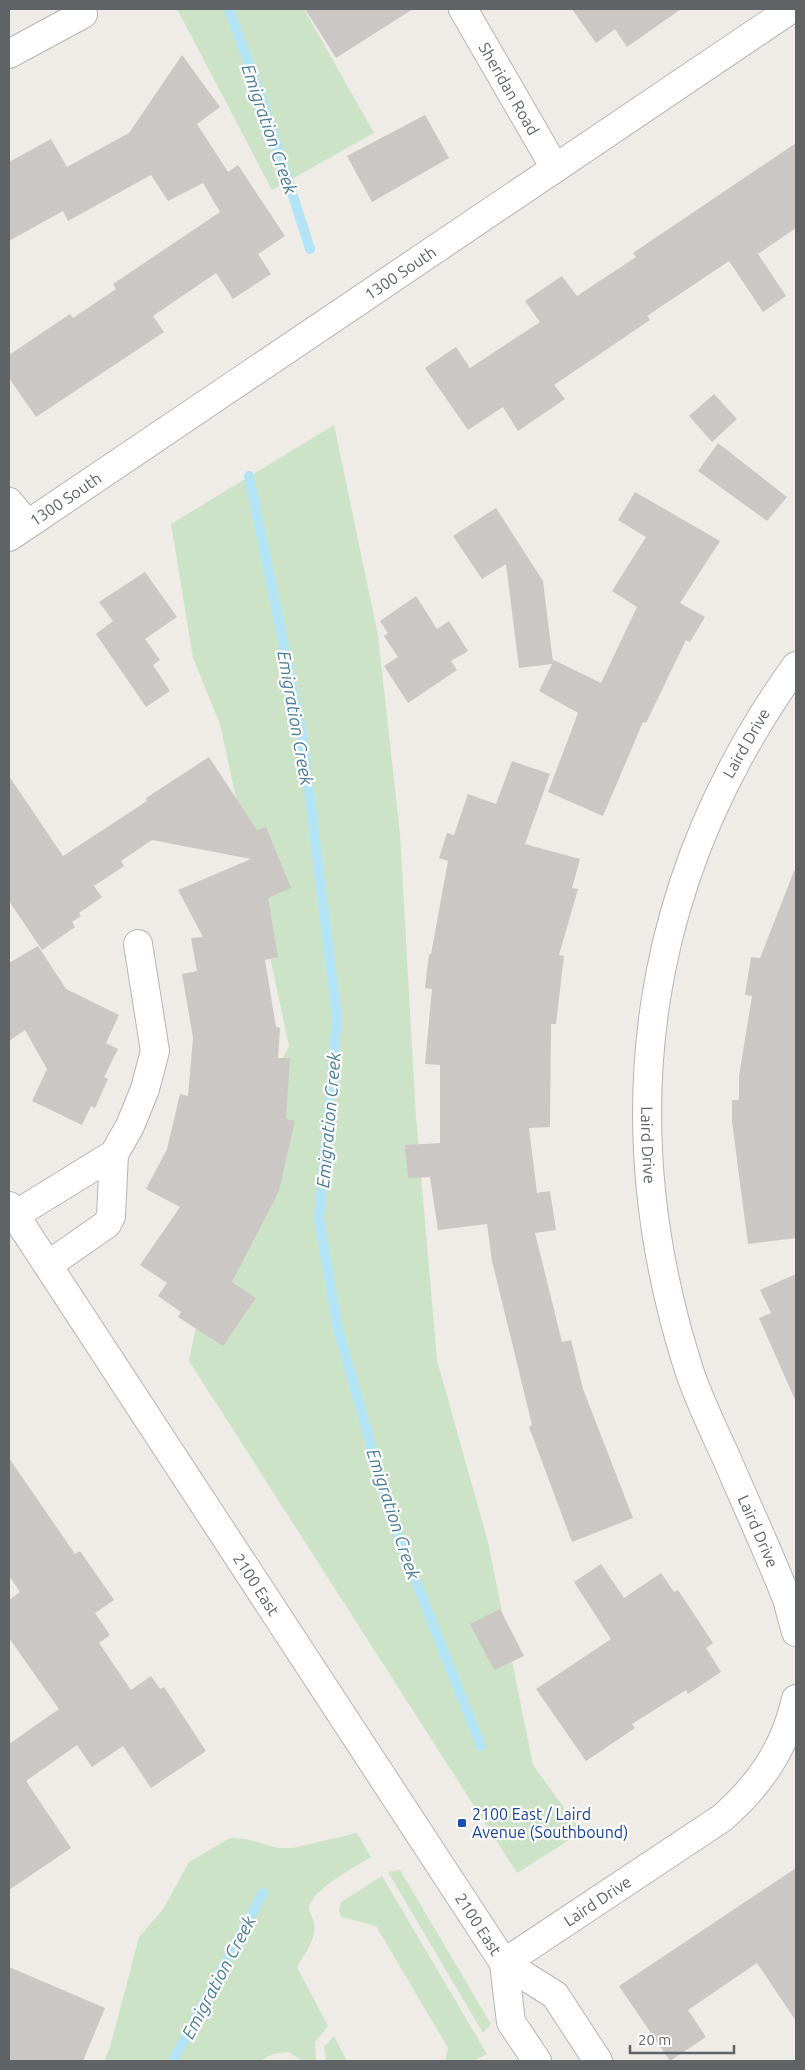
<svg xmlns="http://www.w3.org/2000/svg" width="805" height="2070" viewBox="0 0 805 2070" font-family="Ubuntu,sans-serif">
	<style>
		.green { fill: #cde3c7 }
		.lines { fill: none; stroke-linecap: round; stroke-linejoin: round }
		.stream { stroke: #b2e4f5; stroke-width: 10 }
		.building { fill: #cbc7c4 }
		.minor-casing { stroke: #b2b5b8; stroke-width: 30 }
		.tertiary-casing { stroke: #b2b5b8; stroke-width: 30 }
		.minor { stroke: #fff; stroke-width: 28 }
		.tertiary { stroke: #fff; stroke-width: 28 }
		.transit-dot { fill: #1a4fb4; stroke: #fff; stroke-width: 2 }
		.labels { text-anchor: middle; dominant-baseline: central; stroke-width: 4.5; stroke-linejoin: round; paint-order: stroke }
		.street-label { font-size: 16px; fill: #5f6366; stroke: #fff }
		.transit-label { font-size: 16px; fill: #164399; stroke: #fff; text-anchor: start }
		.water-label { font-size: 18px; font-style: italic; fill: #497c95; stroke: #fff }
	</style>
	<rect width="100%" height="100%" fill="#efece8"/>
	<!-- green -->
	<g class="green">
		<path d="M 177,9 L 304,9 L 374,133 L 272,190 Z"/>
		<path d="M 334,425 L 378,635 L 400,834 L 416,1117 L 437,1360 L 488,1542 L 533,1765 L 582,1832 L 517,1873 L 189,1361 L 228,1164 L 289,1046 L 220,724 L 193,658 L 171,524 Z"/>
		<path d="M 357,1833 L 371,1857 C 357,1866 309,1891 309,1909 C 310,1914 314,1919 314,1924 C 316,1941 305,1953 297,1967 L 328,2026 L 315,2042 L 316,2061 L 303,2061 L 288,2052 L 273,2054 L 260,2061 L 104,2061 L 110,2047 L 139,1937 L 163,1909 L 189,1862 L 230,1838 L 246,1839 L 278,1848 L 293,1848 Z"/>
		<path d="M 400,1870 L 491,2024 L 483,2033 L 388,1872 Z"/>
		<path d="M 382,1876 L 487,2054 L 473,2061 L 445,2061 L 448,2048 L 376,1926 L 341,1917 L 339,1911 L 341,1902 Z"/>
		<path d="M 334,2036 L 347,2061 L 326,2061 L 324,2047 Z"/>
	</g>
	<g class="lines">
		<!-- stream -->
		<g class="stream">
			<path d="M 229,9 L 265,108 L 310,249"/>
			<path d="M 249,476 L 302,734 L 337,1018 L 319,1219 L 338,1329 L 393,1523 L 481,1746"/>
			<path d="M 173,2061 L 263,1893"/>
		</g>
	</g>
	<!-- building -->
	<g class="building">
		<path d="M 305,9 L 413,9 L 336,58 Z"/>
		<path d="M 572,9 L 681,9 L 627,47 L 615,29 L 596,43 Z"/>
		<path d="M 182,55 L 220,107 L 197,124 L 228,172 L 238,165 L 285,236 L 258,254 L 271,274 L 233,299 L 216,273 L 153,316 L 164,332 L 36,417 L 9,378 L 9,355 L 70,314 L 73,318 L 116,289 L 113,284 L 220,212 L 203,183 L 168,201 L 151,175 L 68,221 L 63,211 L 9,241 L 9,162 L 51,139 L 67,167 L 129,133 Z"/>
		<path d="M 425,115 L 449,158 L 372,202 L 347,156 Z"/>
		<path d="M 796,143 L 796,228 L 758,254 L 786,296 L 763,312 L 729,261 L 647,316 L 650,320 L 554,385 L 565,399 L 518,431 L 503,407 L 468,430 L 425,368 L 456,347 L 470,368 L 540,322 L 525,301 L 562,276 L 577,296 L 636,257 L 633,253 Z"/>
		<path d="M 714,394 L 737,419 L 712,442 L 689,416 Z"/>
		<path d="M 718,443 L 787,497 L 767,521 L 698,471 Z"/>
		<path d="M 635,492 L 720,541 L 680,603 L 705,617 L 690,642 L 686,640 L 646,723 L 643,722 L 603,816 L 548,792 L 578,713 L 539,691 L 552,664 L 519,668 L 506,564 L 482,579 L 453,536 L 496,508 L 543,581 L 553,662 L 554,660 L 601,683 L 637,607 L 612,591 L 646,537 L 618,520 Z"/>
		<path d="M 145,572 L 177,617 L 145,639 L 160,660 L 153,665 L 170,691 L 146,707 L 96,634 L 113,621 L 99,602 Z"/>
		<path d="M 416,596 L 437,629 L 449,621 L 468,651 L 451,661 L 457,670 L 408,703 L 384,666 L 398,657 L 384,636 L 388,633 L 380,621 Z"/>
		<path d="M 209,757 L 257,830 L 266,827 L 291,888 L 268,898 L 278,957 L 265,960 L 276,1027 L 280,1028 L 278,1058 L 290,1058 L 286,1119 L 295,1121 L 279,1191 L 232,1282 L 256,1298 L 223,1346 L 178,1317 L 181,1312 L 158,1296 L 167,1283 L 140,1265 L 180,1207 L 146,1189 L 167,1149 L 180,1094 L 188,1096 L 193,1038 L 182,974 L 197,971 L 191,938 L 203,937 L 178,890 L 251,859 L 152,840 L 121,861 L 124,866 L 94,886 L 102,897 L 79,913 L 81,916 L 72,922 L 75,927 L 42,950 L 9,901 L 9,776 L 63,856 L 147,801 L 146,798 Z"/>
		<path d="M 512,761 L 550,774 L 525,844 L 580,859 L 572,888 L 578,889 L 559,955 L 564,956 L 556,1024 L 551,1024 L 550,1127 L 529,1128 L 537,1193 L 550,1191 L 556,1230 L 535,1233 L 562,1342 L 571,1340 L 583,1389 L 633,1518 L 572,1542 L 529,1427 L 532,1425 L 492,1261 L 487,1224 L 438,1230 L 430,1177 L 408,1178 L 405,1145 L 440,1143 L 440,1065 L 425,1064 L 432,989 L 425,988 L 429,954 L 431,954 L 448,861 L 439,858 L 447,833 L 454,835 L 468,794 L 496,804 Z"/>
		<path d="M 794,871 L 796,871 L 796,1238 L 748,1244 L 732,1122 L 732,1100 L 739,1100 L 739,1076 L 752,996 L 745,995 L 751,957 L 760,958 Z"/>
		<path d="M 38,946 L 66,989 L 119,1015 L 106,1043 L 118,1049 L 104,1077 L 108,1079 L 95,1108 L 91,1106 L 82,1125 L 32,1101 L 47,1069 L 25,1030 L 9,1041 L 9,963 Z"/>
		<path d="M 796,1274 L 796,1402 L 759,1318 L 771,1313 L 760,1290 Z"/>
		<path d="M 9,1458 L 75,1554 L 80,1551 L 114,1600 L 95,1613 L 110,1635 L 99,1643 L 131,1690 L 151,1676 L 160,1689 L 164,1687 L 206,1751 L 151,1788 L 123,1746 L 92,1767 L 77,1745 L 26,1781 L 71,1848 L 9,1890 L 9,1744 L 59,1709 L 9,1638 L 9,1600 L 20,1592 L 9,1576 Z"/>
		<path d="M 601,1564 L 624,1598 L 661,1573 L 674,1592 L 678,1590 L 713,1643 L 706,1648 L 721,1672 L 688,1694 L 686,1690 L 632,1724 L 635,1728 L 586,1761 L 536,1689 L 611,1639 L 574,1582 Z"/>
		<path d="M 500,1609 L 524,1656 L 494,1670 L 470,1624 Z"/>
		<path d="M 796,1868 L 796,2021 L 757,1963 L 688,2010 L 706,2037 L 670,2061 L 619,1986 Z"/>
		<path d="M 9,1967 L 105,2008 L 83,2061 L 9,2061 Z"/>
	</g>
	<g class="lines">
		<defs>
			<g id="minor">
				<path id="s1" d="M 463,9 L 555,168"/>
				<path d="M 9,54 L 83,14"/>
				<path d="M 9,502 L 27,524"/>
				<path id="s2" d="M 796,666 C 643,879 609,1120 689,1370 C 699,1400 713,1429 726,1457 C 746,1504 768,1551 787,1599 L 796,1632"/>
				<path d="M 15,1215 L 114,1154"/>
				<path d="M 48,1265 L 107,1224 L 111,1216 L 114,1154 L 130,1126 L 145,1089 L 155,1051 L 138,944"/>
				<path id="s3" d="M 504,1963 L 722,1818 C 760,1785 785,1748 796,1699"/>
			</g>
			<g id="tertiary">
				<path id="s4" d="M 9,537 L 791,9"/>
				<path id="s5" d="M 9,1206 L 504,1963 L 555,1995 L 598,2061"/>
				<path d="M 504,1963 L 511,2022 L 537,2061"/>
			</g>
		</defs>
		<!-- minor casing -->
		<use href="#minor" class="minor-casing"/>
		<!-- tertiary casing -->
		<use href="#tertiary" class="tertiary-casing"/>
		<!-- minor -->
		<use href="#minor" class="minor"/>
		<!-- tertiary -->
		<use href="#tertiary" class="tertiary"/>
	</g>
	<!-- markers -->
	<rect class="transit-dot" x="457" y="1818" width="10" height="10" rx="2.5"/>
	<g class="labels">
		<!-- street labels -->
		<g class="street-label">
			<text stroke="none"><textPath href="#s1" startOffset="92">Sheridan Road</textPath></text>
			<text stroke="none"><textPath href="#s4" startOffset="472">1300 South</textPath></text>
			<text stroke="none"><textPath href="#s4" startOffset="68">1300 South</textPath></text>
			<text transform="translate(746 743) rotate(-60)">Laird Drive</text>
			<text stroke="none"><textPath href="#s2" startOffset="511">Laird Drive</textPath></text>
			<text stroke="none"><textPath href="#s2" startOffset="916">Laird Drive</textPath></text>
			<text stroke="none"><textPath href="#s5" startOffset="452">2100 East</textPath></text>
			<text stroke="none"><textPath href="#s3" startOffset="112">Laird Drive</textPath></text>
			<text stroke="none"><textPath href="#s5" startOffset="858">2100 East</textPath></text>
		</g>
		<!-- transit labels -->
		<g class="transit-label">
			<text x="472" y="1814">2100 East / Laird<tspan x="472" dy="18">Avenue (Southbound)</tspan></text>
		</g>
		<!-- water labels -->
		<g class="water-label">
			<text transform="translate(270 129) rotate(71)">Emigration Creek</text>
			<text transform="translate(296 718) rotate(80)">Emigration Creek</text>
			<text transform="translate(328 1120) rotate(-85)">Emigration Creek</text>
			<text transform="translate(394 1514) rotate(72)">Emigration Creek</text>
			<text transform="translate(218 1977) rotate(-62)">Emigration Creek</text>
		</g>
	</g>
	<!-- border -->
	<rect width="805" height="2070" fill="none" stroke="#5f6366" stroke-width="20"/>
	<!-- scale -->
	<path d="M630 2045v8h104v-8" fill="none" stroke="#5f6366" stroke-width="2.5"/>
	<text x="638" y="2045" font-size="15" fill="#5f6366" stroke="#ffffff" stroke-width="4" paint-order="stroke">20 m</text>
</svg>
